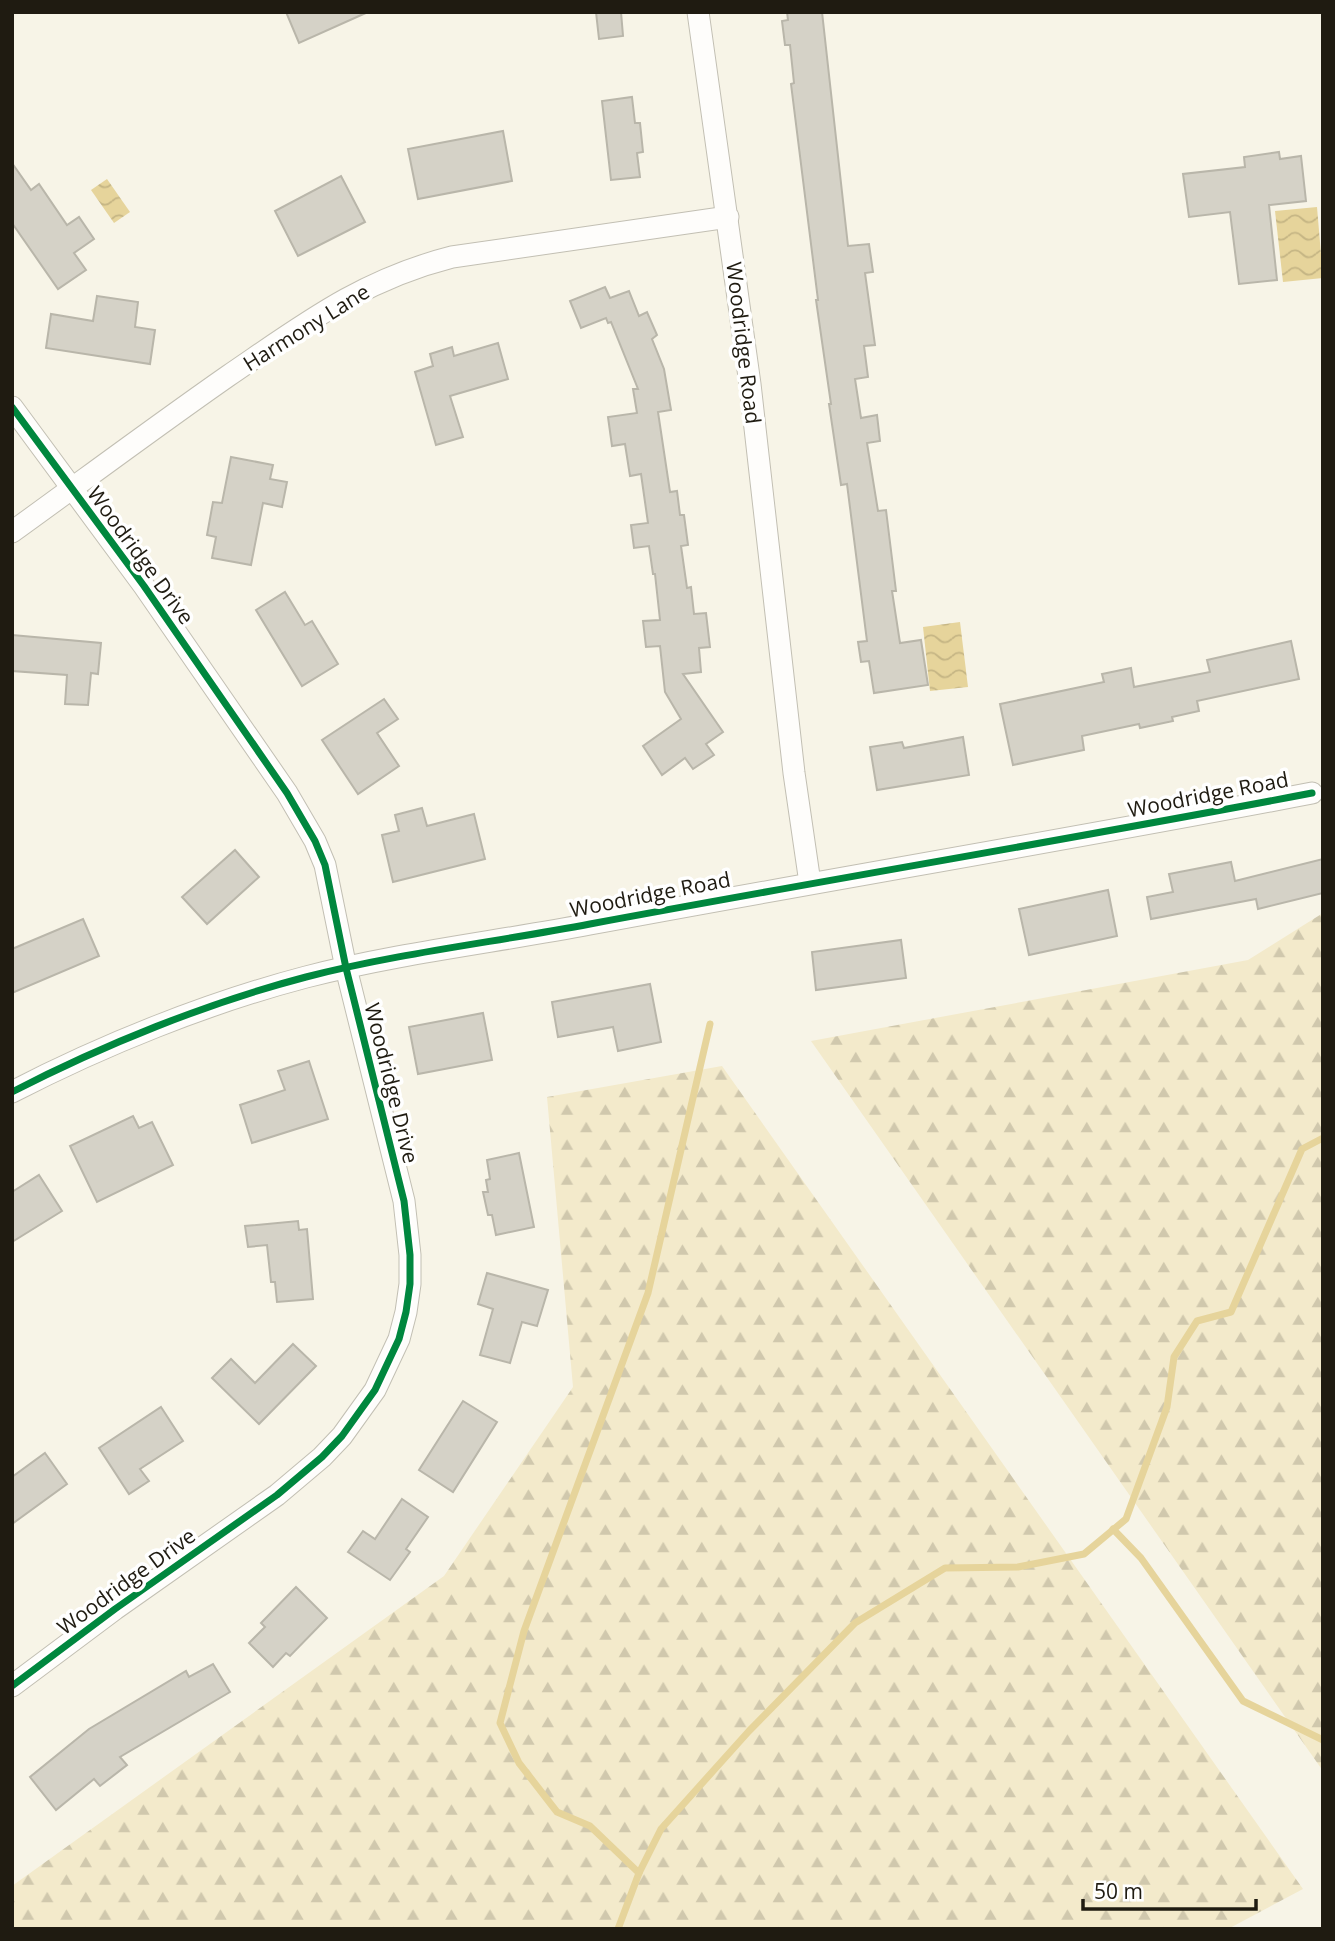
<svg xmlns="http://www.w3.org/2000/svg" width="1335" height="1941" viewBox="0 0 1335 1941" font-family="'Open Sans',sans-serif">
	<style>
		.forest { fill: url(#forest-firs) }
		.water { fill: url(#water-waves) }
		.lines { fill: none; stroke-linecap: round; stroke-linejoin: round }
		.stream { stroke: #e6d49b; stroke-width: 7 }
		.building { fill: #d5d2c7; stroke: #b9b6aa; stroke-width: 2 }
		.minor-casing { stroke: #c2bfb3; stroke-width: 23 }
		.minor { stroke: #fefdfb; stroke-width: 21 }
		.cycleway-casing { stroke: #fff; stroke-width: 11 }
		.cycleway { stroke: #00873e; stroke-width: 7 }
		.labels { text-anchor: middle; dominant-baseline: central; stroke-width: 7; stroke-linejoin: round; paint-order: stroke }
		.street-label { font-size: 21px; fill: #1f1b11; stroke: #fff }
	</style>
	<defs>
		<pattern id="forest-firs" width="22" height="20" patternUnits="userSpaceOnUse" patternTransform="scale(1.75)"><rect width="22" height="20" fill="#f3eacb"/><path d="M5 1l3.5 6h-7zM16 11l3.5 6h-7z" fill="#d0c8ad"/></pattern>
		<pattern id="water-waves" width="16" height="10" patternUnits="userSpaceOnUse" patternTransform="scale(1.75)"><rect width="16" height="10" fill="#e6d49b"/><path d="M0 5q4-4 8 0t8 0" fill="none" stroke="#c5b584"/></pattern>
	</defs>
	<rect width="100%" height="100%" fill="#f7f4e7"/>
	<!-- forest -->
	<g class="forest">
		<path d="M 1323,913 L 1323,1771 L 811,1041 L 1248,960 Z"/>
		<path d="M 722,1066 L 1303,1889 L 1228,1929 L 12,1929 L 12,1886 L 444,1576 L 573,1387 L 547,1097 Z"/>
	</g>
	<!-- water -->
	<g class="water">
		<path d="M 107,179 L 130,212 L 114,223 L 91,190 Z"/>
		<path d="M 1317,207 L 1323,278 L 1283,282 L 1275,211 Z"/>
		<path d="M 960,622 L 968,687 L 930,691 L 923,627 Z"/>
	</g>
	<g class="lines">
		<!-- stream -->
		<g class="stream">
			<path d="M 1113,1529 L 1141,1558 L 1243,1701 L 1323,1740"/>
			<path d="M 639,1873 L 590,1826 L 557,1812 L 519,1763 L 500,1723 L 524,1631 L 648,1293 L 710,1024"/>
			<path d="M 618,1929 L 639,1873 L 661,1829 L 749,1731 L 855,1623 L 945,1568 L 1018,1567 L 1084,1554 L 1126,1519 L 1167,1407 L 1174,1357 L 1197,1321 L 1231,1312 L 1302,1149 L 1323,1138"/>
		</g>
	</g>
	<!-- building -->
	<g class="building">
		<path d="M 286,12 L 368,12 L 299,43 Z"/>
		<path d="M 596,12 L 621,12 L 623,36 L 599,39 Z"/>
		<path d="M 787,12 L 822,12 L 848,246 L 869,244 L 873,272 L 865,273 L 875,345 L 864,346 L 868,377 L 855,379 L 861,418 L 877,415 L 880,441 L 867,443 L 878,511 L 886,510 L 896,591 L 892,591 L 900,643 L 921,640 L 928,685 L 874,693 L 869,661 L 861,662 L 858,642 L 867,641 L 847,484 L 841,485 L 829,404 L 831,404 L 816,300 L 818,300 L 791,84 L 794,83 L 790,45 L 785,45 L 782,21 L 788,20 Z"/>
		<path d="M 632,97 L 635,123 L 640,123 L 643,152 L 637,153 L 640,177 L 611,180 L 602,101 Z"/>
		<path d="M 503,131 L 512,181 L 418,199 L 408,149 Z"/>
		<path d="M 1279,152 L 1280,159 L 1301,156 L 1306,201 L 1269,205 L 1277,280 L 1239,284 L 1230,212 L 1189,217 L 1183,174 L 1245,167 L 1244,157 Z"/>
		<path d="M 12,163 L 31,190 L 39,184 L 67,225 L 79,217 L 94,239 L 74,253 L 86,270 L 58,289 L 12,223 Z"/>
		<path d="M 341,176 L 365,222 L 298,256 L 275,211 Z"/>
		<path d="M 605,287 L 610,298 L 629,291 L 639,316 L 647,312 L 657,335 L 652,339 L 664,369 L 671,410 L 658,412 L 670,492 L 677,491 L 680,515 L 684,515 L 688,545 L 681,546 L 687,588 L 691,587 L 694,614 L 706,613 L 710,647 L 699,648 L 701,672 L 683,674 L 723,732 L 706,744 L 714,755 L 693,769 L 685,758 L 662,775 L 643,746 L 681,719 L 665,692 L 660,646 L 646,647 L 643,621 L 660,620 L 655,574 L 653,574 L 649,546 L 634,548 L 631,525 L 648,523 L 641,474 L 630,476 L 625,444 L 612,446 L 608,417 L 637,413 L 633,389 L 638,389 L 611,322 L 608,323 L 606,318 L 581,328 L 570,301 Z"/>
		<path d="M 97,296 L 138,302 L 135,327 L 155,330 L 150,364 L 46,348 L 51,314 L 93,321 Z"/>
		<path d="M 498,343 L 508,379 L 450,396 L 463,437 L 436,445 L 415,372 L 433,366 L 430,354 L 452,347 L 454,356 Z"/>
		<path d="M 231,457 L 273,465 L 270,479 L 287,482 L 282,507 L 263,503 L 251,565 L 212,558 L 216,537 L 207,535 L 213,502 L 222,503 Z"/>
		<path d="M 285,592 L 305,625 L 312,621 L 338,664 L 302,686 L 256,610 Z"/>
		<path d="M 12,635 L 101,643 L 98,674 L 91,673 L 88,705 L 65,704 L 67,675 L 12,671 Z"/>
		<path d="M 1291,641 L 1299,679 L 1197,701 L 1199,711 L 1172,717 L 1173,721 L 1140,728 L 1139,724 L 1082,736 L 1084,750 L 1013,765 L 1000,704 L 1104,682 L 1102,674 L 1131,668 L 1134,687 L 1210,672 L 1207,660 Z"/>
		<path d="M 384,699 L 398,719 L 377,733 L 399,766 L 358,794 L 322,740 Z"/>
		<path d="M 963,737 L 969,775 L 877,790 L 870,747 L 902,742 L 904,748 Z"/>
		<path d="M 422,808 L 427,826 L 474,814 L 485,859 L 393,882 L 382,835 L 399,831 L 395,815 Z"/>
		<path d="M 235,850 L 259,877 L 207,924 L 182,897 Z"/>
		<path d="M 1323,859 L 1323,893 L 1258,909 L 1256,899 L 1151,919 L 1147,897 L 1173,892 L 1169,874 L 1231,862 L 1235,881 Z"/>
		<path d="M 1108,890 L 1117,936 L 1029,955 L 1019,909 Z"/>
		<path d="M 83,919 L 99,956 L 12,993 L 12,949 Z"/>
		<path d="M 901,940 L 906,978 L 816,990 L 812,952 Z"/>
		<path d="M 650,984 L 661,1042 L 618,1051 L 613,1027 L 558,1037 L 552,1002 Z"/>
		<path d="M 483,1013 L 492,1060 L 418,1074 L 409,1027 Z"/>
		<path d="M 309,1061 L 328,1119 L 252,1143 L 240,1105 L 285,1090 L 278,1071 Z"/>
		<path d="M 133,1116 L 139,1128 L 152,1122 L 173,1165 L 97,1202 L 70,1146 Z"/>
		<path d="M 519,1153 L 534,1227 L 496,1235 L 492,1215 L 488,1215 L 483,1192 L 488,1192 L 486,1180 L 490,1179 L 487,1160 Z"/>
		<path d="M 39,1175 L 62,1211 L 12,1242 L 12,1192 Z"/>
		<path d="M 298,1221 L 299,1230 L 307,1229 L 313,1299 L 277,1302 L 275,1282 L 271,1282 L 267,1245 L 248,1247 L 245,1226 Z"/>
		<path d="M 487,1273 L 548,1290 L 537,1326 L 522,1322 L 510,1363 L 480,1355 L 493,1309 L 478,1304 Z"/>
		<path d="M 293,1344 L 316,1366 L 259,1424 L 212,1378 L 231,1359 L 255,1383 Z"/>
		<path d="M 463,1401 L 497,1422 L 453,1492 L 419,1470 Z"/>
		<path d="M 161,1407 L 183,1441 L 140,1469 L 149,1481 L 129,1494 L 99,1448 Z"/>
		<path d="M 45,1453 L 67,1484 L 12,1524 L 12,1477 Z"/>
		<path d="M 402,1499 L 428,1517 L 406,1549 L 410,1552 L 390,1580 L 348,1552 L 363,1531 L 375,1539 Z"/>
		<path d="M 296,1587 L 327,1618 L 290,1656 L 286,1653 L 273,1667 L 249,1643 L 265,1627 L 261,1623 Z"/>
		<path d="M 213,1664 L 230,1692 L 120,1757 L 127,1765 L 100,1786 L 94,1779 L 56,1810 L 30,1777 L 89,1729 L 186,1671 L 189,1677 Z"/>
	</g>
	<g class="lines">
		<defs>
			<g id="minor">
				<path d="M 698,12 L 750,384 L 794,773 L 810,883"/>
				<path d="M 12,407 L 144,586 L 287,793 L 315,841 L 325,865 L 346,968 L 404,1201 L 410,1255 L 410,1284 L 406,1312 L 399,1339 L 375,1390 L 342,1436 L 322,1457 L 277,1495 L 115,1609 L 12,1686"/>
				<path d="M 12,532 C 84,480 155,427 228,376 C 303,325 361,280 452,257 L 728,217"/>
				<path d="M 12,1092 C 103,1045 207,1003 306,977 C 399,953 496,942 590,924 C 831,879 1072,839 1312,793"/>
			</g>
		</defs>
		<!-- minor casing -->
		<use href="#minor" class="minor-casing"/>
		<!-- minor -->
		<use href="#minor" class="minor"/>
		<defs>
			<g id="cycleway">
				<path d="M 12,407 L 144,586 L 287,793 L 315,841 L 325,865 L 346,968 L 404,1201 L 410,1255 L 410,1284 L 406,1312 L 399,1339 L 375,1390 L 342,1436 L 322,1457 L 277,1495 L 115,1609 L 12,1686"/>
				<path d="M 12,1092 C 103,1045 207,1003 306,977 C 399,953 496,942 590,924 C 831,879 1072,839 1312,793"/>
			</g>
		</defs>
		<!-- cycleway casing -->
		<use href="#cycleway" class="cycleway-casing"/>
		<!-- cycleway -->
		<use href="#cycleway" class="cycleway"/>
	</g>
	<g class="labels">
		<!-- street labels -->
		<g class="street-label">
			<text transform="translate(306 327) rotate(-32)">Harmony Lane</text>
			<text transform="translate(744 343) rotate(83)">Woodridge Road</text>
			<text transform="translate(141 555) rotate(54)">Woodridge Drive</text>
			<text transform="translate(1208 794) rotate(-11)">Woodridge Road</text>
			<text transform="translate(650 894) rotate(-11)">Woodridge Road</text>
			<text transform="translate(392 1083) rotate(76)">Woodridge Drive</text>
			<text transform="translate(126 1581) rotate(-36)">Woodridge Drive</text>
		</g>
	</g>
	<!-- border -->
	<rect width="1335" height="1941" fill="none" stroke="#1f1b11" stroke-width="28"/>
	<!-- scale -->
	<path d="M1083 1899v10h173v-10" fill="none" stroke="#1f1b11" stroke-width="3.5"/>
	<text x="1094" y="1899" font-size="21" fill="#1f1b11" stroke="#ffffff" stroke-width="5" paint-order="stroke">50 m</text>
</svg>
